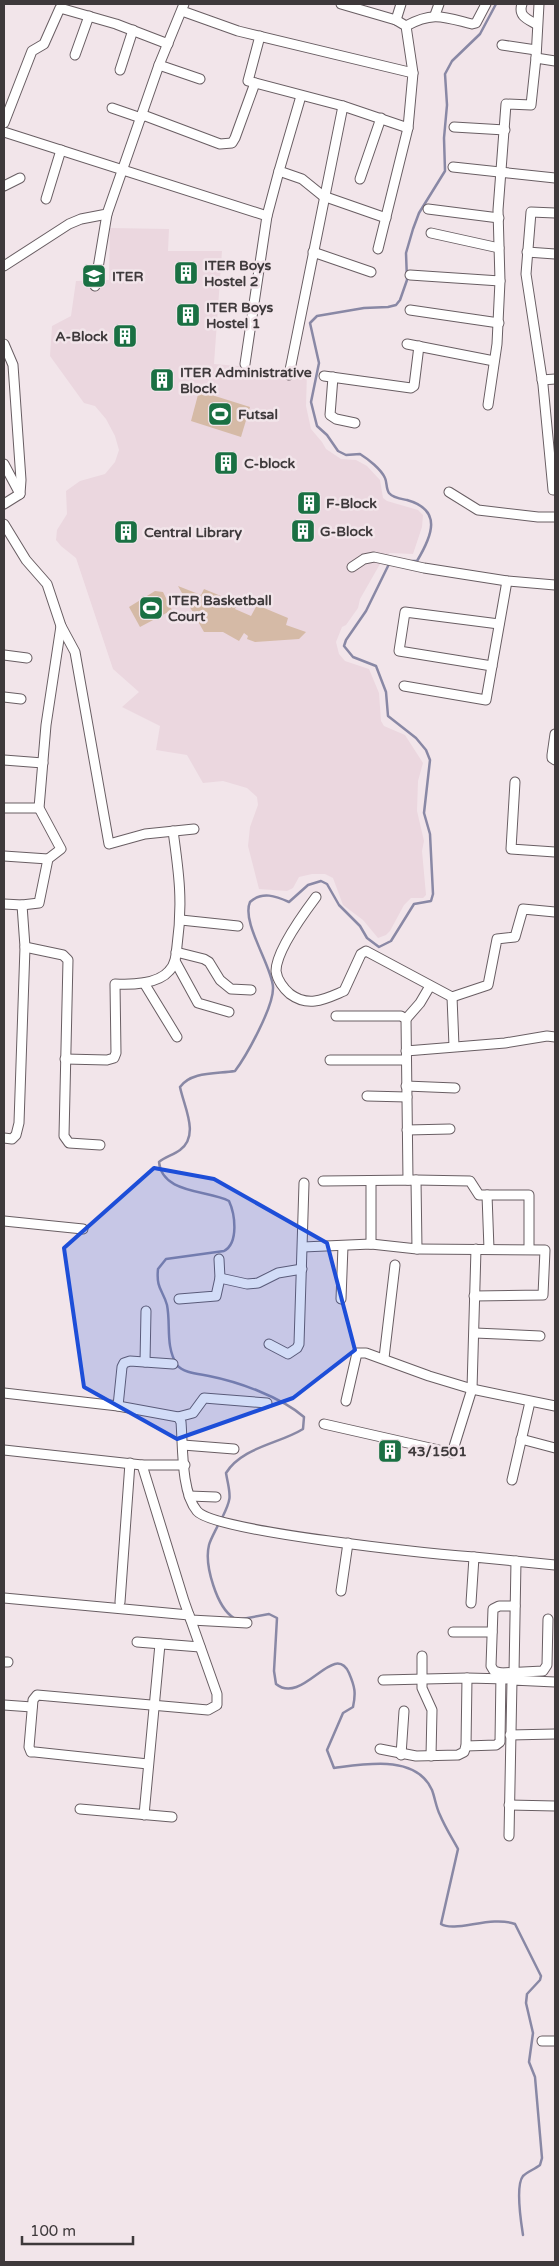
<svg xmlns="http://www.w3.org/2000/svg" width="559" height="2266" viewBox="0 0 559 2266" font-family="'Varela Round',sans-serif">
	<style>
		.built { fill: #ebd7df }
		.garden { fill: #d5baa6 }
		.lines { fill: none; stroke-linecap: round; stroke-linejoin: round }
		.stream { stroke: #8988a5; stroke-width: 2.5 }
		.street-casing { stroke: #695e63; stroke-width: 11 }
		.street { stroke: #fff; stroke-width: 9 }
		.marked { fill: #1d4ed8; fill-opacity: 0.2; stroke: #1d4ed8; stroke-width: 4; stroke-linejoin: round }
		.labels { text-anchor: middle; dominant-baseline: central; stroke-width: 5; stroke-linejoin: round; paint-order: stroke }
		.poi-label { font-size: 14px; font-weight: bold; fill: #3e393b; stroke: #f2e5ea; text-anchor: start }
	</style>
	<rect width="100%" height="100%" fill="#f2e5ea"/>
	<!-- built -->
	<path class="built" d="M 110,228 L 169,229 L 168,251 L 222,251 L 214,364 L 307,372 L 306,406 L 311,429 L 322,442 L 326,449 L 341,459 L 356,460 L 367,466 L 380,480 L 383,498 L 387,501 L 418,510 L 423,515 L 422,527 L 413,554 L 390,553 L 384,557 L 360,599 L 358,608 L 346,625 L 342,627 L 336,642 L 339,654 L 345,661 L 369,669 L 379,693 L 381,721 L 384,726 L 405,735 L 423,763 L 418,781 L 417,811 L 424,841 L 422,851 L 426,895 L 423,898 L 411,898 L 404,905 L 390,931 L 386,935 L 378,938 L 363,920 L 343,905 L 333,878 L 325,874 L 312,874 L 299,877 L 293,888 L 287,891 L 259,889 L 248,846 L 250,827 L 258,805 L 257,797 L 247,788 L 223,781 L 203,783 L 187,755 L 156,750 L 160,726 L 122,707 L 139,692 L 113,669 L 76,558 L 61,546 L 56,540 L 57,530 L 67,514 L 66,491 L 80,481 L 105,474 L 115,462 L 119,450 L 115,436 L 106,419 L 95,406 L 84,403 L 50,356 L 52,326 L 71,316 L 76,281 L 109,280 Z"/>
	<!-- garden -->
	<g class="garden">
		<path d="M 199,391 L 250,407 L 241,437 L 191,421 Z"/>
		<path d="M 178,586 L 201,595 L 204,589 L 238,603 L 235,609 L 251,616 L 257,605 L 288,618 L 286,625 L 306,632 L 299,639 L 255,642 L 247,639 L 248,636 L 244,633 L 239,641 L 223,632 L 204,632 Z"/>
		<path d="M 155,591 L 163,592 L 172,610 L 140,627 L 129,607 Z"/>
	</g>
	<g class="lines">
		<!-- stream -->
		<g class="stream">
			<path d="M 412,561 L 417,561 C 432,536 443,510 407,500 C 402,499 393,498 389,493 C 386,489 387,482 385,478 C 381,469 368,459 360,454 L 346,455 L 338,451 L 327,435 L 317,426 L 311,402 L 319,363 L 310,323 L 317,316 L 364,308 L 388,307 L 396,305 L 400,300 L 407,280 L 406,253 L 413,229 L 419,213 L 445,171 L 444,138 L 447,105 L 445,74 L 452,61 L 480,34 L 496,4"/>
			<path d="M 222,1518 C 233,1496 230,1496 226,1473 C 242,1447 279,1444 303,1429 L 304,1417 C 281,1397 239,1382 209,1376 C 200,1374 183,1373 177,1365 C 165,1346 171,1325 167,1305 C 163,1290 156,1289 158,1269 L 166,1259 L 224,1251 C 239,1243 235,1214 229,1201 C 208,1190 162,1194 159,1162 C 165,1157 173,1155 180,1150 C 200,1135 184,1107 180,1087 C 191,1071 217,1074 235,1071 C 247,1055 274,1006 273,987 C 272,966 241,922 250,902 C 262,891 276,896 289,902 L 308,885 L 321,881 L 327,884 L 339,905 L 360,926 L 367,938 L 379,947 L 391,941 L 414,904 L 431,901 L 433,894 L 430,834 L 424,813 L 430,760 L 426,750 L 416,738 L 388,716 L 386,692 L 376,666 L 353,657 L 344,646 L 346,640 L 366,611 L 389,564"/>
			<path d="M 219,1523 C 216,1530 211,1538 209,1545 C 204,1565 217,1608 234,1618"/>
			<path d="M 242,1619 L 269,1614 L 277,1618 L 274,1671 L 276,1684 C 303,1706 334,1640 349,1673 C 355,1687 356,1693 353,1707 L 343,1713 L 327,1750 L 334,1768 C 365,1764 416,1754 432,1790 C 435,1798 436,1807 440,1815 C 445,1827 452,1838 458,1849 L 441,1924 C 455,1933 491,1915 515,1924 L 541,1976 L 540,1980 L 527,1994 L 526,2003 L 533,2033 L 529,2062 L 535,2077 L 542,2158 L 540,2165 C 535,2169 527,2172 523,2176 C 515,2186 521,2222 523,2235"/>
		</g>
		<defs>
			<g id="street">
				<path d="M 341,4 L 396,20 L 406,26 L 413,73 L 408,128 L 378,249"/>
				<path d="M 522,4 C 518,16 527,19 536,24"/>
				<path d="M 182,11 L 238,31 L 413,73"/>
				<path d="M 435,15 L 439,4"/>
				<path d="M 396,20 L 401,4"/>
				<path d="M 406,26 C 433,11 444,17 472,24 L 476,23 L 486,4"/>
				<path d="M 260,36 L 248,81 L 343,106"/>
				<path d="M 502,45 L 536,50"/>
				<path d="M 75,55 L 89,16"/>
				<path d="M 536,58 L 539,4"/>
				<path d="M 159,65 L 200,79"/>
				<path d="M 120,70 L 133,30"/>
				<path d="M 301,96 L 279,171 L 302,179 L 323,196 L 386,218"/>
				<path d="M 112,108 L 141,118"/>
				<path d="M 143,115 L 220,144 L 232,143 L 235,138 L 255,83"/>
				<path d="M 4,123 L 32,51 L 44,44 L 60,8 L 116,24 L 168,44"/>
				<path d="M 454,127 L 505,130"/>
				<path d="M 4,132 L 267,216 L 245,364"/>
				<path d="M 453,167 L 555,178"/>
				<path d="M 360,179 L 381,118"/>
				<path d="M 4,186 L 20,178"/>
				<path d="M 46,199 L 61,150"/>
				<path d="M 428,209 L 499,218"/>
				<path d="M 555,213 L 531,212 L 526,274 L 543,385 L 553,490 L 555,490"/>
				<path d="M 267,216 L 279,171"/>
				<path d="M 431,233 L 499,248"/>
				<path d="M 313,252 L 371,272"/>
				<path d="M 527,252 L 555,254"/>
				<path d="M 4,266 L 69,224 L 81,219 L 107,214 L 159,65 L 184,4"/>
				<path d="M 410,275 L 500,281 L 498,210 L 506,104 L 531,105 L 536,58 L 555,61"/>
				<path d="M 95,286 L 107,214"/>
				<path d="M 410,310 L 499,323"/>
				<path d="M 4,344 L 13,365 L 21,480 L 20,494 L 4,504"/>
				<path d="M 407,344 L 494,361"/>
				<path d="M 289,375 L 343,106 L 408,128"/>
				<path d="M 324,376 L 411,388 L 414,386 L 419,346"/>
				<path d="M 333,377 L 330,415 L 336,419 L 355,423"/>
				<path d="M 542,380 L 555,379"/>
				<path d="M 488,405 L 497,344 L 500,281"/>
				<path d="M 4,464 L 20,494"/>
				<path d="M 449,492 L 478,510 L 538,517 L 555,517"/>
				<path d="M 4,524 L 26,560 L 47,584 L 61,626 L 75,652 L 109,844 L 145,834 L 194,829"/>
				<path d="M 352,567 L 364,559 L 374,557 L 424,568 L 507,581 L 555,585"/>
				<path d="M 4,655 L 27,658"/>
				<path d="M 492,666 L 399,651 L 405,612 L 499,624"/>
				<path d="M 404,686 L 486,700 L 507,581"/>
				<path d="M 4,697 L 21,699"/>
				<path d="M 555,734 L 552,755 L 552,758 L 555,760"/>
				<path d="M 4,760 L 43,763"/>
				<path d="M 515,782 L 511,849 L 555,852"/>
				<path d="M 4,808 L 39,808"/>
				<path d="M 4,856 L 48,859"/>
				<path d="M 316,897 C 304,913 276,952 276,971 C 277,980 284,989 290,994 C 309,1008 325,999 344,991 L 361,954 L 366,951 L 452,997 L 488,985 L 497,939 L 515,937 L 523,909 L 555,912"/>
				<path d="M 4,904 L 22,905"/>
				<path d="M 181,920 L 238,926"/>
				<path d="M 25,947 L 63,955 L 68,960 L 64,1136 L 69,1143 L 100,1145"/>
				<path d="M 176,952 L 204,959 L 209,962 L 220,980 L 231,989 L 251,990"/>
				<path d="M 175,961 L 198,1003 L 229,1012"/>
				<path d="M 144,983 L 177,1037"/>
				<path d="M 452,997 L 454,1046"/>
				<path d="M 336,1016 L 401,1016 L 406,1019 L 408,1180"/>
				<path d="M 406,1019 L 420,1003 L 430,986"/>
				<path d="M 406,1051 L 505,1043 L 547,1036 L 555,1037"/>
				<path d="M 65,1059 L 107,1060 L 114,1058 L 116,1053 L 115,984 C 131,985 158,984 169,971 C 176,964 176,954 177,946 C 183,903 179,873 173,831"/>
				<path d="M 330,1060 L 406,1060"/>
				<path d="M 406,1086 L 455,1088"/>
				<path d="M 367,1096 L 407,1097"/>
				<path d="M 407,1130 L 450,1129"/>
				<path d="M 4,1138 L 12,1139 L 16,1135 L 19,1123 L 25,947 L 22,905 L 39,903 L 48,859 L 61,849 L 39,808 L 46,725 L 61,626"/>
				<path d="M 416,1180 L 470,1181 L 479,1195 L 529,1195 L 529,1249"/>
				<path d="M 371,1181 L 371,1244"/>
				<path d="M 487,1195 L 489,1249"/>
				<path d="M 4,1221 L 83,1229"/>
				<path d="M 303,1247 L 371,1244 L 417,1249 L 416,1180 L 323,1181"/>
				<path d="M 417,1249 L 545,1250 L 543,1295 L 474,1296"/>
				<path d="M 220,1278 L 247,1284 L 258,1283 L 278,1273 L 302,1269"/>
				<path d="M 179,1299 L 216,1296 L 220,1278 L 219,1259"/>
				<path d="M 341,1299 L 343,1246"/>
				<path d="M 475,1333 L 540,1336"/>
				<path d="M 269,1344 L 288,1354 L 297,1348 L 299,1344 L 304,1183"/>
				<path d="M 384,1358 L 395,1265"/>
				<path d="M 145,1362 L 146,1311"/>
				<path d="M 4,1393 L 118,1406 L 178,1417 L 181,1422 C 183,1446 181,1492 197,1511 C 214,1532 435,1554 474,1557"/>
				<path d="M 346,1401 L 357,1353 L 366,1353 L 429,1376 L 472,1389 L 555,1406"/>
				<path d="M 118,1406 L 122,1367 L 124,1363 L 130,1361 L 173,1364"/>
				<path d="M 178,1417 L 193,1413 L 204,1398 L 267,1403"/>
				<path d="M 324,1424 L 452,1453 L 472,1389 L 476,1249"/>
				<path d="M 521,1439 L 555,1448"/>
				<path d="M 183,1445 L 234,1449"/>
				<path d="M 4,1450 L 142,1465 L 185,1465"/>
				<path d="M 142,1465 L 184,1601 L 217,1694 L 217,1705 L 208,1710 L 37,1695 L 33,1700 L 29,1747 L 31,1752 L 35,1752 L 148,1764"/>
				<path d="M 512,1480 L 530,1402"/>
				<path d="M 189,1496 L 216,1497"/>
				<path d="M 341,1591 L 348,1543"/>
				<path d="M 4,1598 L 189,1615"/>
				<path d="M 120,1602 L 130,1463"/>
				<path d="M 471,1603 L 474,1557 L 555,1565"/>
				<path d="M 515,1606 L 499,1606 L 493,1609 L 491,1666 L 494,1671 L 501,1673 L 543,1671 L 547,1665 L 548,1619"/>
				<path d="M 191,1620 L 247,1623"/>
				<path d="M 453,1632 L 492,1632"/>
				<path d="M 137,1642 L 200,1647"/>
				<path d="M 422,1656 L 422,1688 L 432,1710 L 431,1756"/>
				<path d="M 4,1662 L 8,1662"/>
				<path d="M 514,1673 L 516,1561"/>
				<path d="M 383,1680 L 467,1678 L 507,1679"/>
				<path d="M 4,1705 L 32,1707"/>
				<path d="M 510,1735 L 555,1734"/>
				<path d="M 466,1746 L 496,1745 L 500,1742 L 501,1673"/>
				<path d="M 380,1749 L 416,1756 L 458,1755 L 464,1752 L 466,1746 L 467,1678"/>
				<path d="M 401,1755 L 404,1711"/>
				<path d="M 509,1805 L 555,1806"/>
				<path d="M 80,1809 L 172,1817"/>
				<path d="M 144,1815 L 160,1644"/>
				<path d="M 509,1836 L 512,1680 L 555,1682"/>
				<path d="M 542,2041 L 555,2041"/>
			</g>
		</defs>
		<!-- street casing -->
		<use href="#street" class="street-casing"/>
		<!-- street -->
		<use href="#street" class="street"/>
	</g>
	<!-- marked area -->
	<path class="marked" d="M 154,1168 L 214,1179 L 327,1243 L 355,1350 L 293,1398 L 177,1439 L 84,1387 L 64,1248 Z"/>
	<!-- icons -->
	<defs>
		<symbol id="building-square" viewBox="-11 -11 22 22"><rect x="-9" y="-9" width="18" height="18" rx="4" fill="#1a7043" stroke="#f2e5ea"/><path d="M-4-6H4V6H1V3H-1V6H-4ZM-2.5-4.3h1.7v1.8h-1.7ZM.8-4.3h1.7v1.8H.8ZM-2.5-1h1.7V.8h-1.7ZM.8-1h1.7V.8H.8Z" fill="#fff"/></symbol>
		<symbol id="university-square" viewBox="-11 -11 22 22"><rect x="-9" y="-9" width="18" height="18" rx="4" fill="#1a7043" stroke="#f2e5ea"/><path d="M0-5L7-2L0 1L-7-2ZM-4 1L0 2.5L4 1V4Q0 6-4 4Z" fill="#fff"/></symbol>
		<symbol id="stadium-square" viewBox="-11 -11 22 22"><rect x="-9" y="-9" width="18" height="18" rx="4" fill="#1a7043" stroke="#f2e5ea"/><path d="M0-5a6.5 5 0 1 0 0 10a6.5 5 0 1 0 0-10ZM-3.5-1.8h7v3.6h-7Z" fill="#fff"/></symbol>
	</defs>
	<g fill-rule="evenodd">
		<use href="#building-square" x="172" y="259" width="28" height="28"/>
		<use href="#university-square" x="80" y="262" width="28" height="28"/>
		<use href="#building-square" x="174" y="301" width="28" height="28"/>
		<use href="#building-square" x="111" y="322" width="28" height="28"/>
		<use href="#building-square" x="148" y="366" width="28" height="28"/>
		<use href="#stadium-square" x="206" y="400" width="28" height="28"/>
		<use href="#building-square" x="212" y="449" width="28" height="28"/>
		<use href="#building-square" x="295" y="489" width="28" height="28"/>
		<use href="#building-square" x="289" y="517" width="28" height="28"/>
		<use href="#building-square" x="112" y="518" width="28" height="28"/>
		<use href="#stadium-square" x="137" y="594" width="28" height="28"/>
		<use href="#building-square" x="376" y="1437" width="28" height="28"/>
	</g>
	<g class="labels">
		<!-- poi labels -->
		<g class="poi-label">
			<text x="204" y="265">ITER Boys<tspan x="204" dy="16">Hostel 2</tspan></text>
			<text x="112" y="276">ITER</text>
			<text x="206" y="307">ITER Boys<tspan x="206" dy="16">Hostel 1</tspan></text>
			<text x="108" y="336" text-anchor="end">A-Block</text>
			<text x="180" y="372">ITER Administrative<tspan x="180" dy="16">Block</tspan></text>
			<text x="238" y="414">Futsal</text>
			<text x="244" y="463">C-block</text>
			<text x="326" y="503">F-Block</text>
			<text x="320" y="531">G-Block</text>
			<text x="144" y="532">Central Library</text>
			<text x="168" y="600">ITER Basketball<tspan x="168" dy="16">Court</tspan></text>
			<text x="408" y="1451">43/1501</text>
		</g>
	</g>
	<!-- border -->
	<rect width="559" height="2266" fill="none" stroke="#3e393b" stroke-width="10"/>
	<!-- scale -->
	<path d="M22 2236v8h111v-8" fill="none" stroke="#3e393b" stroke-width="2.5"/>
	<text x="30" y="2236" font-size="15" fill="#3e393b" stroke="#f2e5ea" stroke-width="4" paint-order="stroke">100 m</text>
</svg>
